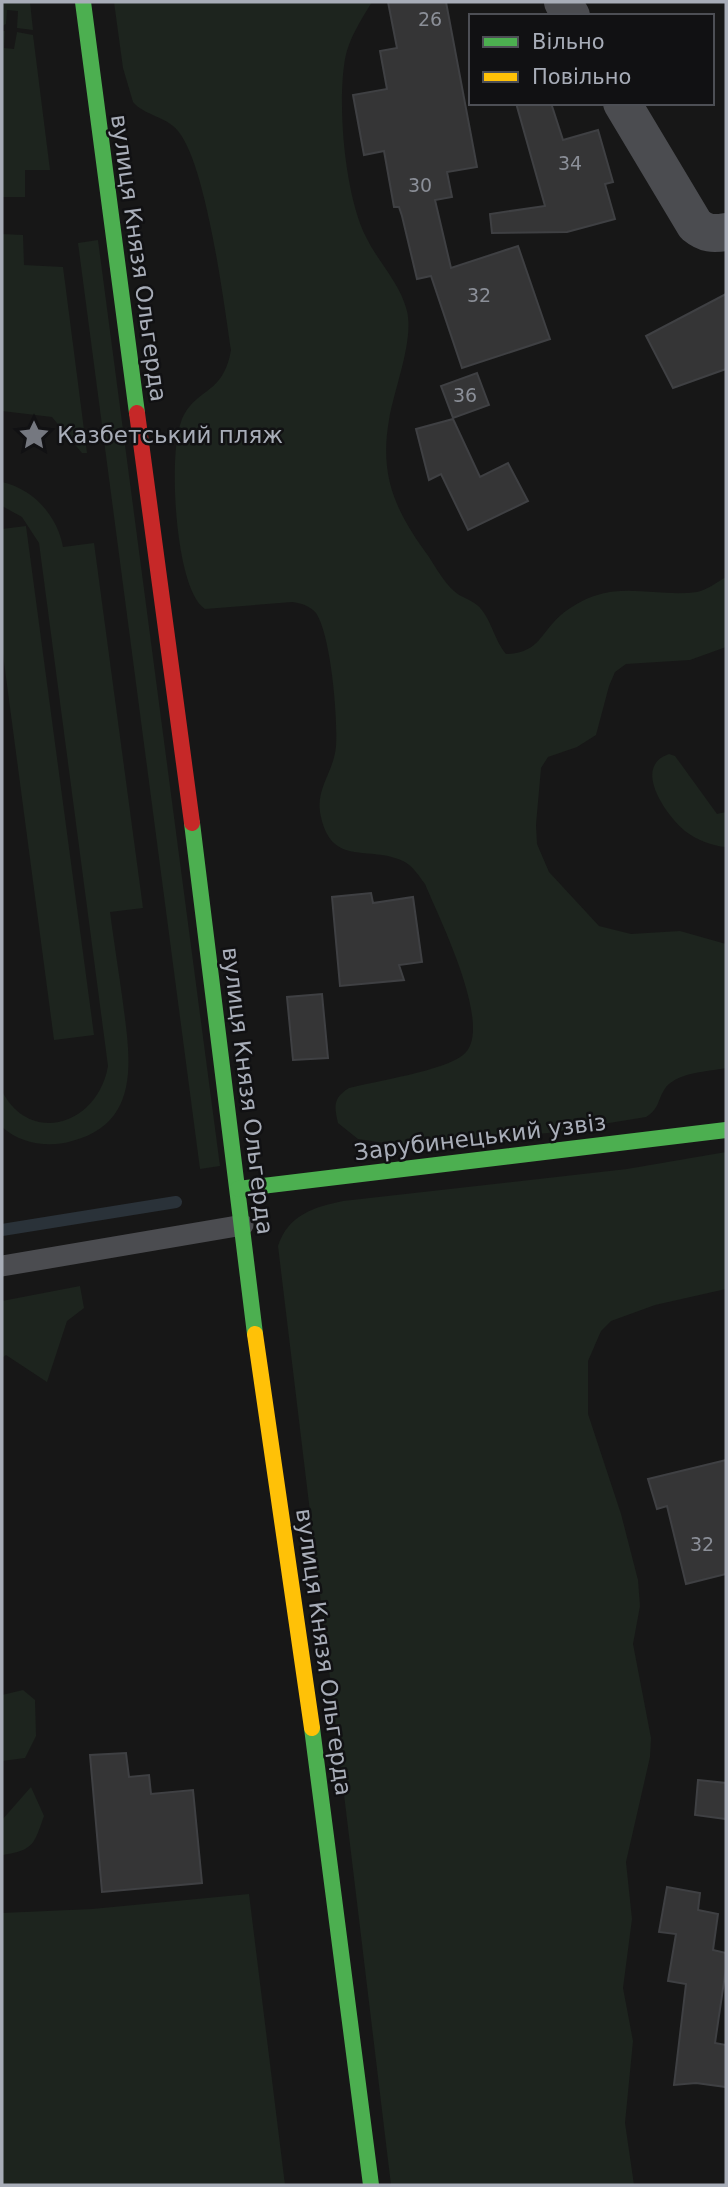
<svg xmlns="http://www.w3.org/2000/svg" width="728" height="2187" viewBox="0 0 728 2187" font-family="'DejaVu Sans',sans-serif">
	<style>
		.green { fill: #1d241e }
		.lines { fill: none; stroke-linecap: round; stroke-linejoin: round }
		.stream { stroke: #2a3239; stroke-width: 12 }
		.building { fill: #353536; stroke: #3f4043; stroke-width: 2 }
		.lane { stroke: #4b4c50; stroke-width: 21 }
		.street { stroke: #4b4c50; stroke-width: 38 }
		.fast { stroke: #4caf50; stroke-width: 16 }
		.slow { stroke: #ffc107; stroke-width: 16 }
		.jam { stroke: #c62828; stroke-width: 16 }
		.labels { text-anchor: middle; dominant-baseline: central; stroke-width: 5; stroke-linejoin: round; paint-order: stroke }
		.number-label { font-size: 19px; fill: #8b8f98 }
		.street-label { font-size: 23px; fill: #a8adb8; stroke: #111113 }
		.poi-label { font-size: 23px; fill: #a8adb8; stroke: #111113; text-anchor: start }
	</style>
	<rect width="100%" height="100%" fill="#171717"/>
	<!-- green -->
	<g class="green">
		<path d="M 2,2 L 30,2 L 33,30 L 17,28 L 18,11 L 7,10 L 6,24 L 2,26 Z"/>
		<path d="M 114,2 L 372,2 C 361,20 349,38 345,59 C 337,106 345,195 366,237 C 378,262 400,283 407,311 C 414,341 394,389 389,420 C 379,477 396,512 429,557 C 436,568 444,582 454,591 C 460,597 470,599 477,605 C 491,617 494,640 506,654 C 540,653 540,633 561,615 C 569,608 584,599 594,596 C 628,584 662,597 697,592 C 707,590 717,582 726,577 L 726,647 L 690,660 L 626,664 L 615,672 L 609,686 L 596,735 L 577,747 L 548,757 L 541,768 L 536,825 L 537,844 L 549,872 L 599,926 L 631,934 L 680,931 L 726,944 L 726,1068 C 707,1072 675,1072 664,1090 C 657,1102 659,1109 646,1117 L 548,1133 L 398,1145 L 358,1139 L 338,1123 C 334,1106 333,1098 349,1088 C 376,1081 443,1071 463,1055 C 496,1030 438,916 425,884 C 419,876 413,866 403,861 C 369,845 332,867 321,817 C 314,789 334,773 336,746 C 338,719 331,635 316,613 C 310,606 301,603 292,602 L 205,609 C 175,590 168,455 181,422 C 194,387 223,397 231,350 C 224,303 206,164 178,131 C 166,116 145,116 133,102 L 123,68 Z"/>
		<path d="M 2,31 L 5,31 L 4,48 L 14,49 L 17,32 L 33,35 L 50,170 L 25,170 L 25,197 L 2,197 Z"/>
		<path d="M 2,234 L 23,235 L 24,265 L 63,267 L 87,453 L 82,453 L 52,417 L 2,411 Z"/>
		<path d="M 98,240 L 220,1166 L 200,1169 L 78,243 Z"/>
		<path d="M 2,482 C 33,489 57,515 63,547 L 94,543 L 143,908 L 110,912 C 114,943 119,973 123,1003 C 130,1057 142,1123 72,1141 C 49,1148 21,1144 2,1127 L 2,1091 C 30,1146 98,1125 108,1066 L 39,543 L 22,517 L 2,506 Z"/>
		<path d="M 26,526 L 94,1035 L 54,1040 L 2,647 L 2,529 Z"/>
		<path d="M 669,754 L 675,756 L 717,814 L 726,812 L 726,847 C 712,846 697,840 685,831 C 667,816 631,767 669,754 Z"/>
		<path d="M 726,1152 L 726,1289 L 655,1305 L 611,1321 L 601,1331 L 588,1361 L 588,1414 L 621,1514 L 638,1580 L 640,1606 L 633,1644 L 651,1738 L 650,1757 L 626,1862 L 632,1919 L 623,1988 L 633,2041 L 625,2123 L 634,2185 L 391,2185 L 278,1246 C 288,1215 314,1207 343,1201 L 627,1169 Z"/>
		<path d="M 80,1286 L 84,1308 L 67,1321 L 47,1382 L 6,1355 L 2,1358 L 2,1301 Z"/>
		<path d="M 23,1690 L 35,1700 L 36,1736 L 25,1758 L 2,1761 L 2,1695 Z"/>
		<path d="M 31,1787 L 44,1816 C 34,1844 34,1850 3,1855 L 2,1820 Z"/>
		<path d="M 249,1894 L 285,2185 L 2,2185 L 2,1913 L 92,1909 Z"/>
	</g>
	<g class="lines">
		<!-- stream -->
		<path class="stream" d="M 2,1230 L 176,1202"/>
	</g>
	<!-- building -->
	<g class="building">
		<path d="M 388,2 L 446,2 L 477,167 L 447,172 L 452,197 L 435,200 L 451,268 L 518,246 L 550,339 L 462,368 L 431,276 L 417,279 L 402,216 L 399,207 L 394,207 L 384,151 L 364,155 L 353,95 L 387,89 L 380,51 L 397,48 Z"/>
		<path d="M 516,103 L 551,103 L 563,140 L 598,130 L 613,182 L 605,184 L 615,219 L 567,232 L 492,233 L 490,214 L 545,206 Z"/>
		<path d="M 726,294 L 726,369 L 673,388 L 646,336 Z"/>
		<path d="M 477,373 L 489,405 L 453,418 L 441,386 Z"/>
		<path d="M 453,419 L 480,477 L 508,463 L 528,501 L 468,530 L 441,474 L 429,480 L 416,429 Z"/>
		<path d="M 371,893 L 373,903 L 413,897 L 422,962 L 399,965 L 404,980 L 340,986 L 332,897 Z"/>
		<path d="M 322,994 L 328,1058 L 293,1060 L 287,997 Z"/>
		<path d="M 726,1460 L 726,1574 L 686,1584 L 667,1506 L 657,1509 L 648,1479 Z"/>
		<path d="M 126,1753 L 129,1777 L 149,1775 L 151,1794 L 193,1790 L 202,1883 L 102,1892 L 90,1755 Z"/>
		<path d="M 698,1780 L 726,1783 L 726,1819 L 695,1815 Z"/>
		<path d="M 667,1887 L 700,1893 L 698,1910 L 718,1914 L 713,1950 L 726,1953 L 726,1968 L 715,2043 L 726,2045 L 726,2087 L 696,2083 L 674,2085 L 686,1984 L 668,1981 L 676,1934 L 659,1932 Z"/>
	</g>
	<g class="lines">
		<!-- lane -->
		<path class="lane" d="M 2,1266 L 243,1225"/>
		<!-- street -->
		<g class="street">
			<path d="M 563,2 L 571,16"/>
			<path d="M 622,103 L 695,225 C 706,234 713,234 726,232"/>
		</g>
		<!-- fast -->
		<g class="fast">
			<path d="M 83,2 L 137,413"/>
			<path d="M 192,823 L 255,1334"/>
			<path d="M 238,1189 L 726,1130"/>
			<path d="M 312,1728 L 371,2185"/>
		</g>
		<!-- slow -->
		<path class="slow" d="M 255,1334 L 312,1728"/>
		<!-- jam -->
		<path class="jam" d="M 137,413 L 192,823"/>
	</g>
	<!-- icons -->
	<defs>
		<symbol id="sight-bare" viewBox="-9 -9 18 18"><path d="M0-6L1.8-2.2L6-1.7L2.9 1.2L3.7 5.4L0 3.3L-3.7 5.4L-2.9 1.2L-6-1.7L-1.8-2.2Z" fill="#757880" stroke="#111113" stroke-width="2.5" paint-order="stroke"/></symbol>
	</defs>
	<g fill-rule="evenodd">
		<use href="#sight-bare" x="12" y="413" width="44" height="44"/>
	</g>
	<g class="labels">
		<!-- number labels -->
		<g class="number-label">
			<text x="430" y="19">26</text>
			<text x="570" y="163">34</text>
			<text x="420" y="185">30</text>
			<text x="479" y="295">32</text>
			<text x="465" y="395">36</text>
			<text x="702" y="1544">32</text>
		</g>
		<!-- street labels -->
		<g class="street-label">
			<text transform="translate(139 258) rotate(82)">вулиця Князя Ольгерда</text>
			<text transform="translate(248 1091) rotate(83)">вулиця Князя Ольгерда</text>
			<text transform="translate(480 1137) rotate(-7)">Зарубинецький узвіз</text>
			<text transform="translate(324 1652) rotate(82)">вулиця Князя Ольгерда</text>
		</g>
		<!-- poi labels -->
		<g class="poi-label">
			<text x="57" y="435">Казбетський пляж</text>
		</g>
	</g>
	<!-- border -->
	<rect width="728" height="2187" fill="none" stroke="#a8adb8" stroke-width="7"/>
	<!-- legend -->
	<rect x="469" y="14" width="245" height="91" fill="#111113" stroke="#4d4f55" stroke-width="2"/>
	<rect x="483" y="37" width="35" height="10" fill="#4caf50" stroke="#4d4f55" stroke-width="2"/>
	<text x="532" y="49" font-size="21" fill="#a8adb8">Вільно</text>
	<rect x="483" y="72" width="35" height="10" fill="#ffc107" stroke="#4d4f55" stroke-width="2"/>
	<text x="532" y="84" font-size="21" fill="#a8adb8">Повільно</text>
</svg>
